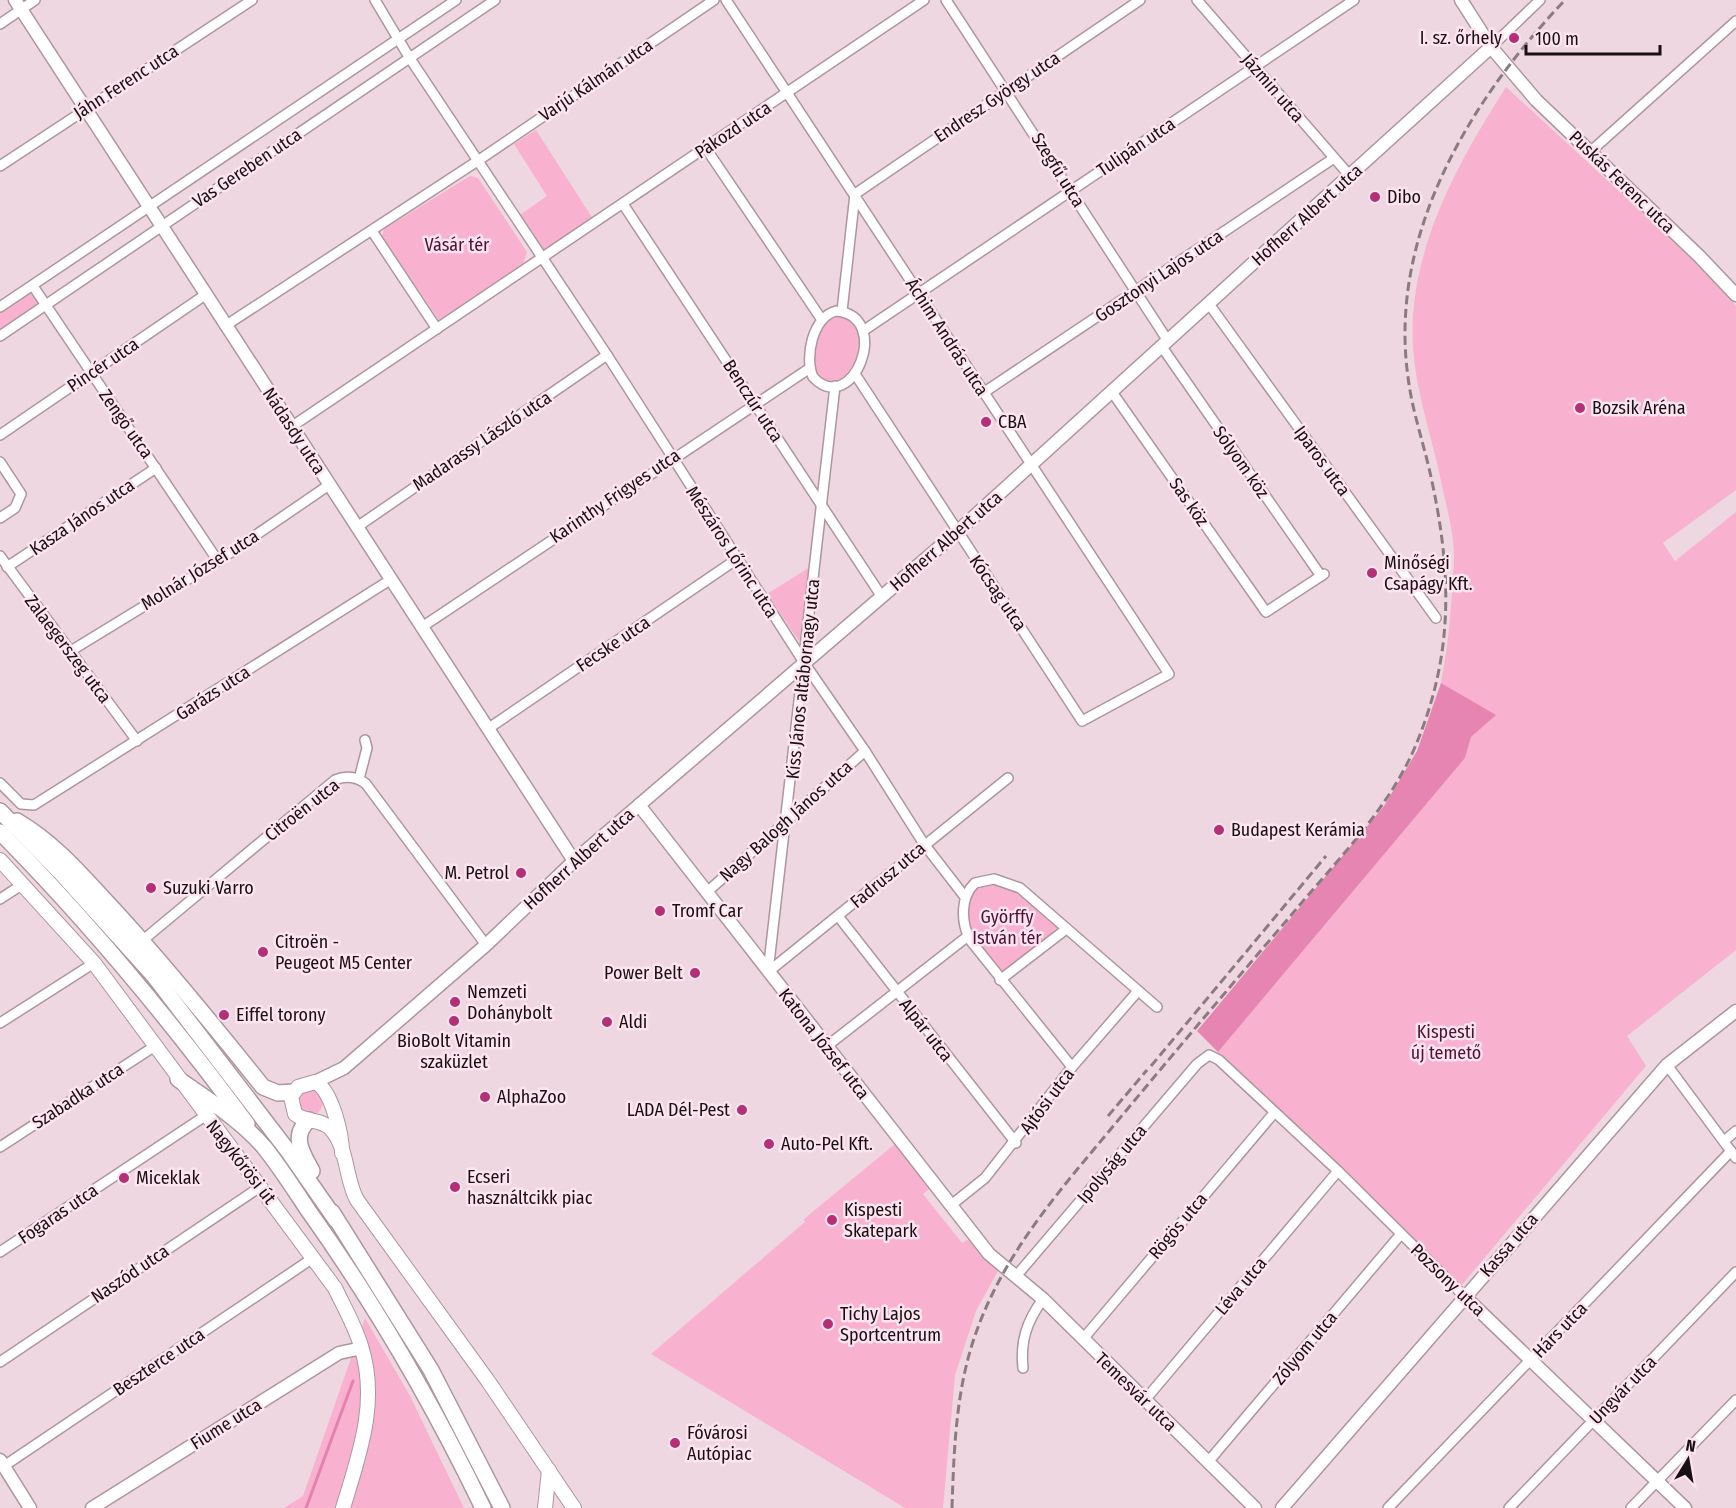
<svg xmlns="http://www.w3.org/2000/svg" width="1736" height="1508" viewBox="0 0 1736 1508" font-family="'Fira Sans Condensed',sans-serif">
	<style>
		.green { fill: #f8b1cf }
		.forest { fill: #e785b2 }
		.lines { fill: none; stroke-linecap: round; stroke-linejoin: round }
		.stream { stroke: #e382af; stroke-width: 3 }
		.minor-casing { stroke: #ad969f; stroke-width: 12 }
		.tertiary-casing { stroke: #ad969f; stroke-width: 15 }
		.secondary-casing { stroke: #ad969f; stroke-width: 16 }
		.primary-casing { stroke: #ad969f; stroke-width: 18 }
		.minor { stroke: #fff; stroke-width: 9 }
		.tertiary { stroke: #fff; stroke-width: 12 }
		.secondary { stroke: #fff; stroke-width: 14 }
		.primary { stroke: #fff; stroke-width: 15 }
		.rail { stroke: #8b7b81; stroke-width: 3; stroke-dasharray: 9 4.5; stroke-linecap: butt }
		.poi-dot { fill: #b32f76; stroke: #fde4ee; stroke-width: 2 }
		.labels { text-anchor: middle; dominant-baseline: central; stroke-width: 5; stroke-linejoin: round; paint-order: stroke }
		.poi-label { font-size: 18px; fill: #181013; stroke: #fde4ee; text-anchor: start }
		.street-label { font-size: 18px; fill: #181013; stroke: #fde4ee }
		.park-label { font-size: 18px; fill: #4e1232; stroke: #fde4ee }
	</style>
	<rect width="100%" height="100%" fill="#efd7e1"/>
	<!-- green -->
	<g class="green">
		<path d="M 1506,87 L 1673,241 L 1723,289 L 1736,306 L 1736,490 L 1663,543 L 1675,561 L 1736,512 L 1736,950 L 1627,1036 L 1646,1066 L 1460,1287 L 1217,1061 L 1218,1052 L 1465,758 L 1471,737 L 1495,715 L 1441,683 C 1449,642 1452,599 1454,557 C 1454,531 1445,502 1440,476 C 1431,434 1416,392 1413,348 C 1407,253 1457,164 1506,87 Z"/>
		<path d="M 536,130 L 593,219 L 543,252 L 520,215 L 547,196 L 514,144 Z"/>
		<path d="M 470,176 L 478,178 L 527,252 L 523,264 L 439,320 L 382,236 L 384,229 Z"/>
		<path d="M 30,290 L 40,306 L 0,334 L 0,309 Z"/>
		<path d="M 840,316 C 887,327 836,417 815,368 C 807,349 820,319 840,316 Z"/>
		<path d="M 810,567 L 804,638 L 799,641 L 767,594 Z"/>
		<path d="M 1007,882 L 1065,930 L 1000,980 L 964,924 L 972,886 Z"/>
		<circle cx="310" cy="1102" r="13"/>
		<path d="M 895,1144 L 929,1189 L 923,1194 L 962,1243 L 969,1239 L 999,1269 L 976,1311 L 955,1375 L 943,1508 L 905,1508 L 651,1354 L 805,1222 L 804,1219 Z"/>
		<path d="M 365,1318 L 410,1396 L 464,1508 L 284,1508 L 303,1496 Z"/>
	</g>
	<!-- forest -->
	<path class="forest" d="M 1441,683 L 1496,715 L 1471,737 L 1465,758 L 1218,1052 L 1197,1031 L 1384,806 L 1417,751 Z"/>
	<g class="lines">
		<!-- stream -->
		<path class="stream" d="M 306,1508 L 353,1381"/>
		<defs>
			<g id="minor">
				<path d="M 375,0 L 409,57 L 607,355 L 805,664 L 865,751 L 924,844 L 965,897"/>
				<path d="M 726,0 L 1169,674 L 1082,721 L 855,374"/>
				<path d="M 946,0 L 1168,341"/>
				<path d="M 1197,0 L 1350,176"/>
				<path d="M 0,24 L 35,0"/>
				<path d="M 1491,47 L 1540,0"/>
				<path d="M 705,147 L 822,320"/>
				<path d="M 1590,152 L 1736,21"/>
				<path d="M 0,166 L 252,0"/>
				<path d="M 623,204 L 882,597"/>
				<path d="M 372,231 L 437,329"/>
				<path d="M 33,286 L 218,561"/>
				<path d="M 1209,304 L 1436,618"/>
				<path d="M 0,307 L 456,0"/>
				<path d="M 836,311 C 894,316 852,419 813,377 C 804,357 813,317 836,311 Z"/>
				<path d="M 842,311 L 855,194 L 1140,0"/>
				<path d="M 225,326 L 479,160 L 714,0"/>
				<path d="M 863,331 L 1354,0"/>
				<path d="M 0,336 L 495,0"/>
				<path d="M 1162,347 L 1321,576"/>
				<path d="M 1112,392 L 1266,612 L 1324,574"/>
				<path d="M 983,393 L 1334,158"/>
				<path d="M 291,427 L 924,0"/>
				<path d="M 0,435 L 205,295"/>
				<path d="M 0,462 L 21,494 L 15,508 L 0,518"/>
				<path d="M 357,527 L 607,355"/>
				<path d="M 0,556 L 137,741"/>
				<path d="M 7,567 L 156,468"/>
				<path d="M 422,627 L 810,368"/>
				<path d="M 69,652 L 218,561 L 329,485"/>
				<path d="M 489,728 L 737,559"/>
				<path d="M 359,779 L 367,748 L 365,740"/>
				<path d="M 0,783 L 21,804 L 34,805 L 390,580"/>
				<path d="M 707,892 L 865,751"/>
				<path d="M 0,899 L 23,884"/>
				<path d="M 838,916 L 1016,1143"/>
				<path d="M 142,941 L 335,780 C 346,775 358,777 366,784 L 486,945"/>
				<path d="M 768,972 L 835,386"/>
				<path d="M 768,972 L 1008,778"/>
				<path d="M 1000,980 L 1065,930"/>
				<path d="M 0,1023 L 94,963"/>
				<path d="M 827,1046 L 968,936"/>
				<path d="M 1667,1065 L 1736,1158"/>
				<path d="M 1072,1067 L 970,940 C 961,922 960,897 975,883 L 994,879 L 1020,888 L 1157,1007"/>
				<path d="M 1724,1141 L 1736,1131"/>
				<path d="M 0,1147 L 155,1046"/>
				<path d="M 950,1206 L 985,1178 L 1072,1067 L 1138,991"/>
				<path d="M 0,1252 L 205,1116"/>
				<path d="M 1017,1275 L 1197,1064 L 1209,1055 L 1219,1060 L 1338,1171 L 1465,1297"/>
				<path d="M 1083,1339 L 1274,1113"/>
				<path d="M 0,1362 L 260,1187"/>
				<path d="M 1023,1368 C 1020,1341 1027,1321 1043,1299"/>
				<path d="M 1145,1400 L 1338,1171"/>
				<path d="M 1208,1462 L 1401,1234"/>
				<path d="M 4,1466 L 313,1258"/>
				<path d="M 1388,1508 L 1731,1151"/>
				<path d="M 1509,1508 L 1736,1272"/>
				<path d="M 1631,1508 L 1736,1400"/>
			</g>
			<g id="tertiary">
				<path d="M 15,0 L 574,861"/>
				<path d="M 1461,0 L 1491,47 L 1536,100 L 1700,257 L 1736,295"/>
				<path d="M 639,805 L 989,1254 L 1043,1299 L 1255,1508"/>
				<path d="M 315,1082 L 344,1068 L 486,945 L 574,861 L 957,532 L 1491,47"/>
				<path d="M 1465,1297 L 1685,1508"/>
				<path d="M 0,1460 L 30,1508"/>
				<path d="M 92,1508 L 339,1353 L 362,1348"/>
				<path d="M 1282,1508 L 1667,1065 L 1736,1011"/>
			</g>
			<g id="secondary">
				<path d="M 0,860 L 94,963 L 335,1288 C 344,1307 355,1326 361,1346 C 379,1402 359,1455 343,1508"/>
				<path d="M 342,1153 C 342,1135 332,1090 315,1082 L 298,1087 L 291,1097 L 295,1114 C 306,1123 321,1119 330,1128 C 348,1146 345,1179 357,1200 L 488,1381 L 574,1508"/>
				<path d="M 545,1508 L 549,1470"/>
			</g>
			<g id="primary">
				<path d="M 0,811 L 61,873 L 154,976 L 288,1151 L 336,1220"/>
				<path d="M 17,821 C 56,844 83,877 114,910 C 166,967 215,1027 263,1087 L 278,1093 L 293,1092"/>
				<path d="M 0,832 C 90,923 171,1021 247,1124"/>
				<path d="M 178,1079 C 207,1099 241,1120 264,1147 C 280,1167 294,1189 308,1210 C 375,1304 433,1404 483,1508"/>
				<path d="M 309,1120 C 290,1136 303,1154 312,1171"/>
				<path d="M 332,1212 L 431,1370 L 502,1508"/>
			</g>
		</defs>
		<!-- minor casing -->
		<use href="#minor" class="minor-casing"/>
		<!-- tertiary casing -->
		<use href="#tertiary" class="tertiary-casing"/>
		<!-- secondary casing -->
		<use href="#secondary" class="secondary-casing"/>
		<!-- primary casing -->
		<use href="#primary" class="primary-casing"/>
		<!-- minor -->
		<use href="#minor" class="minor"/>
		<!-- tertiary -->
		<use href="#tertiary" class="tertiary"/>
		<!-- secondary -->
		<use href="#secondary" class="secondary"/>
		<!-- primary -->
		<use href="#primary" class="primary"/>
		<!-- rail -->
		<g class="rail">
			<path d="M 1151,1066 L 1326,856"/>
			<path d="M 1108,1116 L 1147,1070"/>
			<path d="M 952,1508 C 954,1447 956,1387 977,1330 C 1006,1250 1062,1188 1115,1124 C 1174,1053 1233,983 1293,913 C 1336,861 1388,810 1415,747 C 1454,655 1452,573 1431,477 C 1424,444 1412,411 1408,377 C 1388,234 1471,99 1565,0"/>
		</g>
	</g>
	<!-- markers -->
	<g class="poi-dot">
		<circle cx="1514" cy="38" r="6"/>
		<circle cx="1375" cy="197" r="6"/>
		<circle cx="1580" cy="408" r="6"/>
		<circle cx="986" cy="422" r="6"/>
		<circle cx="1372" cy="573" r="6"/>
		<circle cx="1219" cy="830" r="6"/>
		<circle cx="521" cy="873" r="6"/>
		<circle cx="151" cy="888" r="6"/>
		<circle cx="660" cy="911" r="6"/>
		<circle cx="263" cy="952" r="6"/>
		<circle cx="695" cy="973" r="6"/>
		<circle cx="455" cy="1002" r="6"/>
		<circle cx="224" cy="1015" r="6"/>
		<circle cx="454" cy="1021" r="6"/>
		<circle cx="607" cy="1022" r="6"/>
		<circle cx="485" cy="1097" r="6"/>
		<circle cx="742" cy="1110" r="6"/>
		<circle cx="769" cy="1144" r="6"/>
		<circle cx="124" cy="1178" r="6"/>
		<circle cx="455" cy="1187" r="6"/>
		<circle cx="832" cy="1220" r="6"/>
		<circle cx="828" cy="1324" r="6"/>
		<circle cx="675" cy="1443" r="6"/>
	</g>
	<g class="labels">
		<!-- poi labels -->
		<g class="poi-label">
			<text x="1502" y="38" text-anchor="end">I. sz. őrhely</text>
			<text x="1387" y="197">Dibo</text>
			<text x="1592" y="408">Bozsik Aréna</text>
			<text x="998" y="422">CBA</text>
			<text x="1384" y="563">Minőségi<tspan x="1384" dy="21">Csapágy Kft.</tspan></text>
			<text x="1231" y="830">Budapest Kerámia</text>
			<text x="509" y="873" text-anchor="end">M. Petrol</text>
			<text x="163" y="888">Suzuki Varro</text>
			<text x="672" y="911">Tromf Car</text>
			<text x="275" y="942">Citroën -<tspan x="275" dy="21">Peugeot M5 Center</tspan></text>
			<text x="683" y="973" text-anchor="end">Power Belt</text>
			<text x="467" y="992">Nemzeti<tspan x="467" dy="21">Dohánybolt</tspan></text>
			<text x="236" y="1015">Eiffel torony</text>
			<text x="619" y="1022">Aldi</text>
			<text x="454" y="1041" text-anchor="middle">BioBolt Vitamin<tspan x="454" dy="21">szaküzlet</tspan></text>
			<text x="497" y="1097">AlphaZoo</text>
			<text x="730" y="1110" text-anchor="end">LADA Dél-Pest</text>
			<text x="781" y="1144">Auto-Pel Kft.</text>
			<text x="467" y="1177">Ecseri<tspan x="467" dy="21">használtcikk piac</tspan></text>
			<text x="136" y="1178">Miceklak</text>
			<text x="844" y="1210">Kispesti<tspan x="844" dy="21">Skatepark</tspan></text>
			<text x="840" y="1314">Tichy Lajos<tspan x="840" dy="21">Sportcentrum</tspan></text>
			<text x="687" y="1433">Fővárosi<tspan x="687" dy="21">Autópiac</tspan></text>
		</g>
		<!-- street labels -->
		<g class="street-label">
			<text transform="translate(596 80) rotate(-34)">Varjú Kálmán utca</text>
			<text transform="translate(126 82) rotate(-33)">Jáhn Ferenc utca</text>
			<text transform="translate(1273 88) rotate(49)">Jázmin utca</text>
			<text transform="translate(997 97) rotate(-34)">Endresz György utca</text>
			<text transform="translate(733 130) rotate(-34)">Pákozd utca</text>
			<text transform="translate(1136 147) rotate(-34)">Tulipán utca</text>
			<text transform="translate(247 168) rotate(-34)">Vas Gereben utca</text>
			<text transform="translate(1058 170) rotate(58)">Szegfű utca</text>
			<text transform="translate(1622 182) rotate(44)">Puskás Ferenc utca</text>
			<text transform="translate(1307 215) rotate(-42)">Hofherr Albert utca</text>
			<text transform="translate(1159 276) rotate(-34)">Gosztonyi Lajos utca</text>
			<text transform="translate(947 337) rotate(57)">Áchim András utca</text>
			<text transform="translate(103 365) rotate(-34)">Pincér utca</text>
			<text transform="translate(753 401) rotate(57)">Benczúr utca</text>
			<text transform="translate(126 424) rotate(55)">Zengő utca</text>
			<text transform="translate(294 431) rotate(57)">Nádasdy utca</text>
			<text transform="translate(482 441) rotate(-34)">Madarassy László utca</text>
			<text transform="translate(1322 461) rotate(54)">Iparos utca</text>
			<text transform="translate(1241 462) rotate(55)">Sólyom köz</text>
			<text transform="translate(615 496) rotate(-34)">Karinthy Frigyes utca</text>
			<text transform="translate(1189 502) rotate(55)">Sas köz</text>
			<text transform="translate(82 517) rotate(-34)">Kasza János utca</text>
			<text transform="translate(946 541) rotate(-41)">Hofherr Albert utca</text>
			<text transform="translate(732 552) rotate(57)">Mészáros Lőrinc utca</text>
			<text transform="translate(200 570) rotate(-32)">Molnár József utca</text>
			<text transform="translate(998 593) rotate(56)">Kócsag utca</text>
			<text transform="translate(613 644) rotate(-34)">Fecske utca</text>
			<text transform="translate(68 649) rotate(53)">Zalaegerszeg utca</text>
			<text transform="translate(803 679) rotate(-84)">Kiss János altábornagy utca</text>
			<text transform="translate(213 693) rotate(-33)">Garázs utca</text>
			<text transform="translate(302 810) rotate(-38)">Citroën utca</text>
			<text transform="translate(786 821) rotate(-42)">Nagy Balogh János utca</text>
			<text transform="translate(579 859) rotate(-42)">Hofherr Albert utca</text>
			<text transform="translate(888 875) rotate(-40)">Fadrusz utca</text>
			<text transform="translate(926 1030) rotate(52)">Alpár utca</text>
			<text transform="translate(824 1044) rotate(52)">Katona József utca</text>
			<text transform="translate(78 1096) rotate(-33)">Szabadka utca</text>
			<text transform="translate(1047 1101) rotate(-53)">Ajtósi utca</text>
			<text transform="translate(241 1162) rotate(52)">Nagykőrösi út</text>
			<text transform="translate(1112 1164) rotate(-50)">Ipolyság utca</text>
			<text transform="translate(58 1214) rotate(-34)">Fogaras utca</text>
			<text transform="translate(1178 1226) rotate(-50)">Rögös utca</text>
			<text transform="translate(1509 1245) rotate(-49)">Kassa utca</text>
			<text transform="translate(130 1274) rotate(-34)">Naszód utca</text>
			<text transform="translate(1448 1280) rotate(44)">Pozsony utca</text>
			<text transform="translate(1241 1286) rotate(-50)">Léva utca</text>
			<text transform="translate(1560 1330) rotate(-46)">Hárs utca</text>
			<text transform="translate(1305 1348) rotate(-50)">Zólyom utca</text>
			<text transform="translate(159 1362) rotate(-34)">Beszterce utca</text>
			<text transform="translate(1623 1390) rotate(-46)">Ungvár utca</text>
			<text transform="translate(1136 1392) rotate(44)">Temesvár utca</text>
			<text transform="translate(226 1424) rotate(-32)">Fiume utca</text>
		</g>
		<!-- park labels -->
		<g class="park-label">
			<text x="457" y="245">Vásár tér</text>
			<text x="1007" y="917">Györffy<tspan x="1007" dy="21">István tér</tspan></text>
			<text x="1446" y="1032">Kispesti<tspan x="1446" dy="21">új temető</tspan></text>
		</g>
	</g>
	<!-- north arrow -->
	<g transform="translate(1688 1460) rotate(11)" stroke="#fde4ee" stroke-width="4.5" paint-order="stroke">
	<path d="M0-4.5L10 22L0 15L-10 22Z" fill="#181013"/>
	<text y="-9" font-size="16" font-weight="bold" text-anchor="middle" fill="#181013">N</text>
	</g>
	<!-- scale -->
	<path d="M1526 45v9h134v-9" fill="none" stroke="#181013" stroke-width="3"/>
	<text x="1535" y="45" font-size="18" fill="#181013" stroke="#fde4ee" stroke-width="4.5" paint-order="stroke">100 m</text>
</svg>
